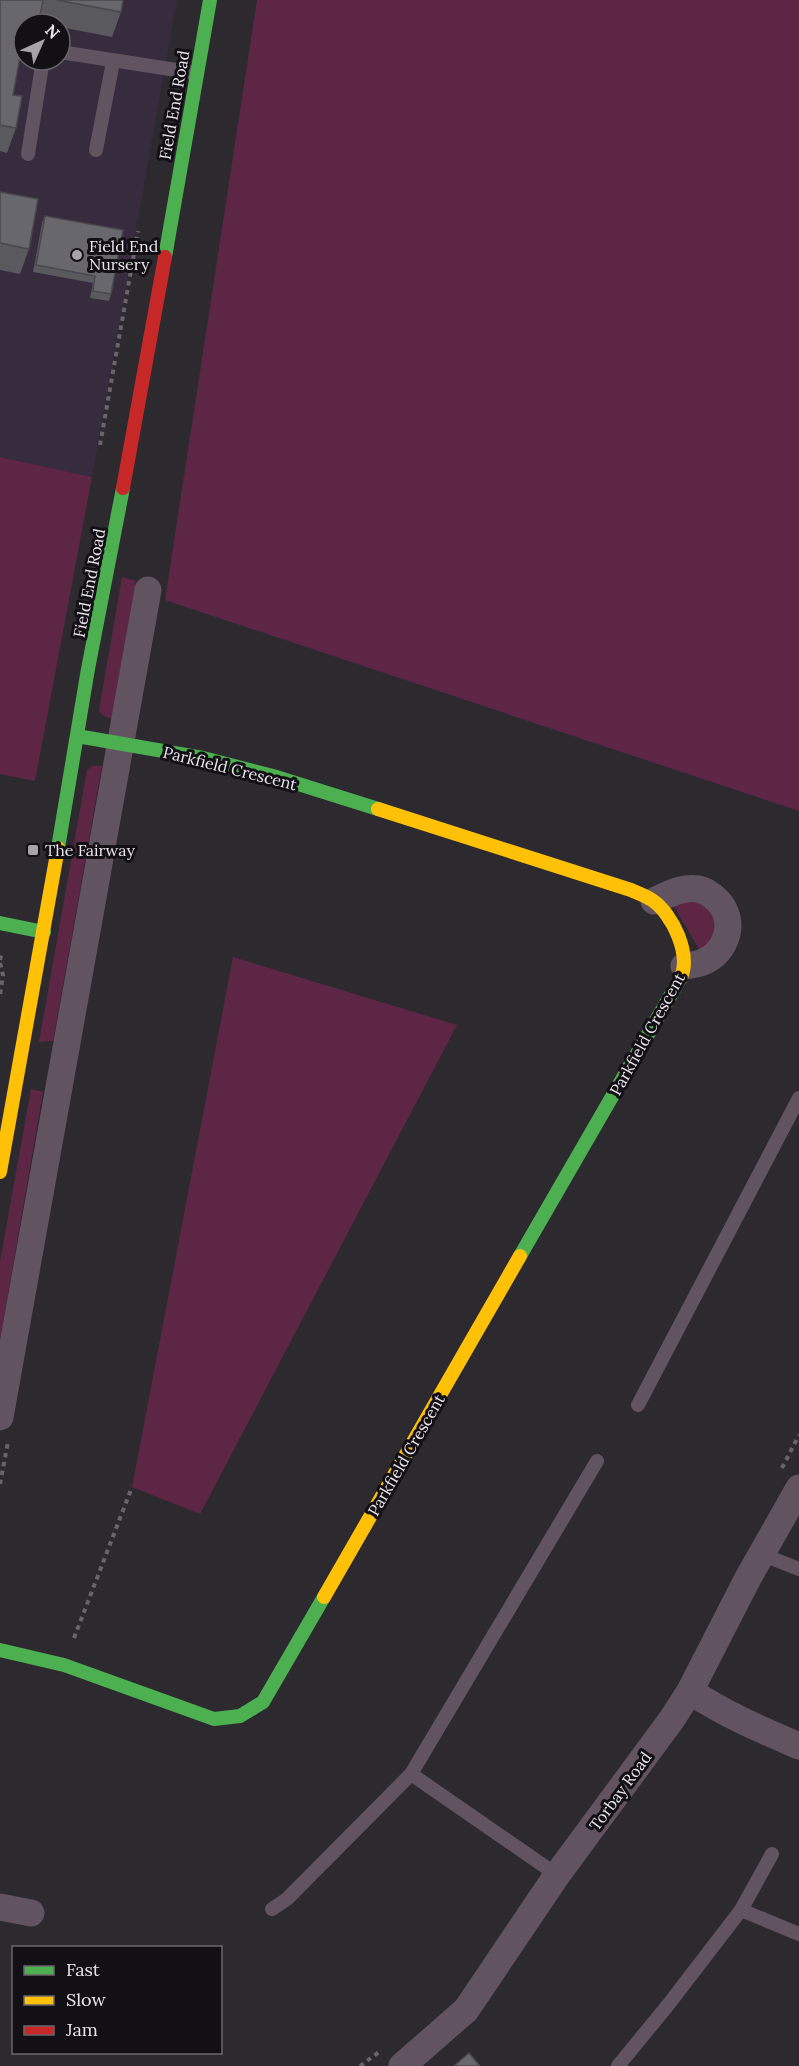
<svg xmlns="http://www.w3.org/2000/svg" width="799" height="2066" viewBox="0 0 799 2066" font-family="Lora,serif">
	<style>
		.built { fill: #362c3d; fill-rule: evenodd }
		.green { fill: #5e2645 }
		.lines { fill: none; stroke-linecap: round; stroke-linejoin: round }
		.path { stroke: #6b636b; stroke-width: 4; stroke-dasharray: 4.5 4.5; stroke-linecap: butt }
		.lane { stroke: #615460; stroke-width: 14 }
		.street { stroke: #615460; stroke-width: 27 }
		.fast { stroke: #4caf50; stroke-width: 14 }
		.slow { stroke: #ffc107; stroke-width: 14 }
		.jam { stroke: #c62828; stroke-width: 14 }
		.wall { fill: #59595e }
		.building { fill: #68676d; stroke: #49484c; stroke-width: 1.5 }
		.poi-dot { fill: #a7a3aa; stroke: #131015; stroke-width: 2 }
		.labels { text-anchor: middle; dominant-baseline: central; stroke-width: 6; stroke-linejoin: round; paint-order: stroke }
		.street-label { font-size: 16px; fill: #e9e5ed; stroke: #131015 }
		.poi-label { font-size: 16px; fill: #e9e5ed; stroke: #131015; text-anchor: start }
	</style>
	<rect width="100%" height="100%" fill="#2c292f"/>
	<!-- built -->
	<path class="built" d="M 0,0 L 177,0 L 92,477 L 0,457 ZM 24,24 L 60,24 L 60,60 L 24,60 Z"/>
	<!-- green -->
	<g class="green">
		<path d="M 257,0 L 799,0 L 799,811 L 165,600 Z"/>
		<path d="M 0,457 L 92,477 L 35,781 L 0,774 Z"/>
		<path d="M 122,577 L 136,581 L 112,719 L 102,715 L 99,710 Z"/>
		<path d="M 92,766 L 102,766 L 53,1041 L 39,1042 L 87,770 Z"/>
		<path d="M 699,896 L 722,923 L 702,954 L 672,903 Z"/>
		<path d="M 233,957 L 457,1025 L 200,1514 L 132,1487 Z"/>
		<path d="M 31,1089 L 43,1092 L 0,1340 L 0,1262 Z"/>
	</g>
	<g class="lines">
		<!-- path -->
		<g class="path">
			<path d="M 100,445 L 138,231"/>
			<path d="M 0,960 L 2,952"/>
			<path d="M 0,963 L 3,975 L 0,995"/>
			<path d="M 782,1468 L 799,1435"/>
			<path d="M 0,1484 L 8,1442"/>
			<path d="M 74,1638 L 132,1487"/>
			<path d="M 360,2066 L 379,2052"/>
		</g>
		<!-- lane -->
		<g class="lane">
			<path d="M 60,52 L 196,73"/>
			<path d="M 96,150 L 113,62"/>
			<path d="M 28,154 L 42,66 L 46,60"/>
			<path d="M 638,1405 L 799,1098"/>
			<path d="M 761,1554 L 799,1569"/>
			<path d="M 411,1774 L 557,1875"/>
			<path d="M 272,1909 L 287,1899 L 411,1774 L 597,1461"/>
			<path d="M 741,1910 L 772,1854"/>
			<path d="M 618,2066 L 668,2005 L 741,1910 L 799,1934"/>
		</g>
		<!-- street -->
		<g class="street">
			<path d="M 654,901 C 667,895 683,886 698,889 C 706,890 713,896 718,901 C 737,921 727,952 703,962 C 697,965 690,965 684,966"/>
			<path d="M 0,1417 L 148,590"/>
			<path d="M 690,1691 C 724,1714 762,1730 799,1746"/>
			<path d="M 0,1907 L 31,1913"/>
			<path d="M 402,2066 L 466,2010 L 557,1875 L 672,1719 L 690,1691 L 748,1578 L 799,1488"/>
		</g>
		<!-- fast -->
		<g class="fast">
			<path d="M 165,257 L 210,0"/>
			<path d="M 77,736 L 203,758 L 273,776 L 378,809"/>
			<path d="M 58,848 L 88,669 L 123,488"/>
			<path d="M 0,923 L 44,932"/>
			<path d="M 520,1256 L 680,979"/>
			<path d="M 0,1650 L 64,1665 L 214,1719 L 240,1716 L 263,1702 L 324,1597"/>
		</g>
		<!-- slow -->
		<g class="slow">
			<path d="M 378,809 L 631,890 C 638,893 646,896 652,900 C 673,914 692,956 680,979"/>
			<path d="M 0,1172 L 58,848"/>
			<path d="M 324,1597 L 520,1256"/>
		</g>
		<!-- jam -->
		<path class="jam" d="M 123,488 L 165,257"/>
	</g>
	<!-- wall -->
	<g class="wall">
		<path d="M 0,0 L 123,0 L 121,12 L 112,37 L 60,27 L 60,24 L 38,23 L 38,24 L 24,24 L 24,45 L 22,45 L 13,95 L 16,128 L 7,153 L 0,151 Z"/>
		<path d="M 0,192 L 29,249 L 20,274 L 0,270 Z"/>
		<path d="M 45,216 L 111,294 L 109,301 L 90,298 L 93,283 L 33,272 L 42,223 Z"/>
	</g>
	<!-- building -->
	<g class="building">
		<path d="M 0,0 L 43,0 L 39,21 L 27,19 L 26,24 L 24,24 L 24,35 L 13,95 L 22,96 L 16,128 L 0,125 Z"/>
		<path d="M 57,0 L 123,0 L 121,12 Z"/>
		<path d="M 0,192 L 38,199 L 29,249 L 0,243 Z"/>
		<path d="M 45,216 L 123,230 L 111,294 L 93,291 L 95,276 L 36,265 Z"/>
		<path d="M 469,2053 L 480,2066 L 454,2066 Z"/>
	</g>
	<!-- markers -->
	<g class="poi-dot">
		<circle cx="77" cy="255" r="6"/>
		<rect x="27" y="844" width="12" height="12" rx="3"/>
	</g>
	<g class="labels">
		<!-- street labels -->
		<g class="street-label">
			<text transform="translate(174 105) rotate(-80)">Field End Road</text>
			<text transform="translate(89 583) rotate(-79)">Field End Road</text>
			<text transform="translate(230 768) rotate(14)">Parkfield Crescent</text>
			<text transform="translate(647 1034) rotate(-61)">Parkfield Crescent</text>
			<text transform="translate(406 1455) rotate(-60)">Parkfield Crescent</text>
			<text transform="translate(620 1791) rotate(-54)">Torbay Road</text>
		</g>
		<!-- poi labels -->
		<g class="poi-label">
			<text x="89" y="246">Field End<tspan x="89" dy="18">Nursery</tspan></text>
			<text x="45" y="850">The Fairway</text>
		</g>
	</g>
	<!-- legend -->
	<rect x="12" y="1946" width="210" height="108" fill="#131015" stroke="#69656b" stroke-width="1.5"/>
	<rect x="24" y="1966" width="30" height="9" fill="#4caf50" stroke="#69656b" stroke-width="1.5"/>
	<text x="66" y="1976" font-size="18" fill="#e9e5ed">Fast</text>
	<rect x="24" y="1996" width="30" height="9" fill="#ffc107" stroke="#69656b" stroke-width="1.5"/>
	<text x="66" y="2006" font-size="18" fill="#e9e5ed">Slow</text>
	<rect x="24" y="2026" width="30" height="9" fill="#c62828" stroke="#69656b" stroke-width="1.5"/>
	<text x="66" y="2036" font-size="18" fill="#e9e5ed">Jam</text>
	<!-- north arrow -->
	<g transform="translate(42 42) rotate(45)"><circle r="28" fill="#131015" stroke="#69656b" stroke-width="1.5"/>
	<path d="M0-4.5L10 22L0 15L-10 22Z" fill="#a7a3aa"/>
	<text y="-9" font-size="16" font-weight="bold" text-anchor="middle" fill="#e9e5ed">N</text>
	</g>
</svg>
